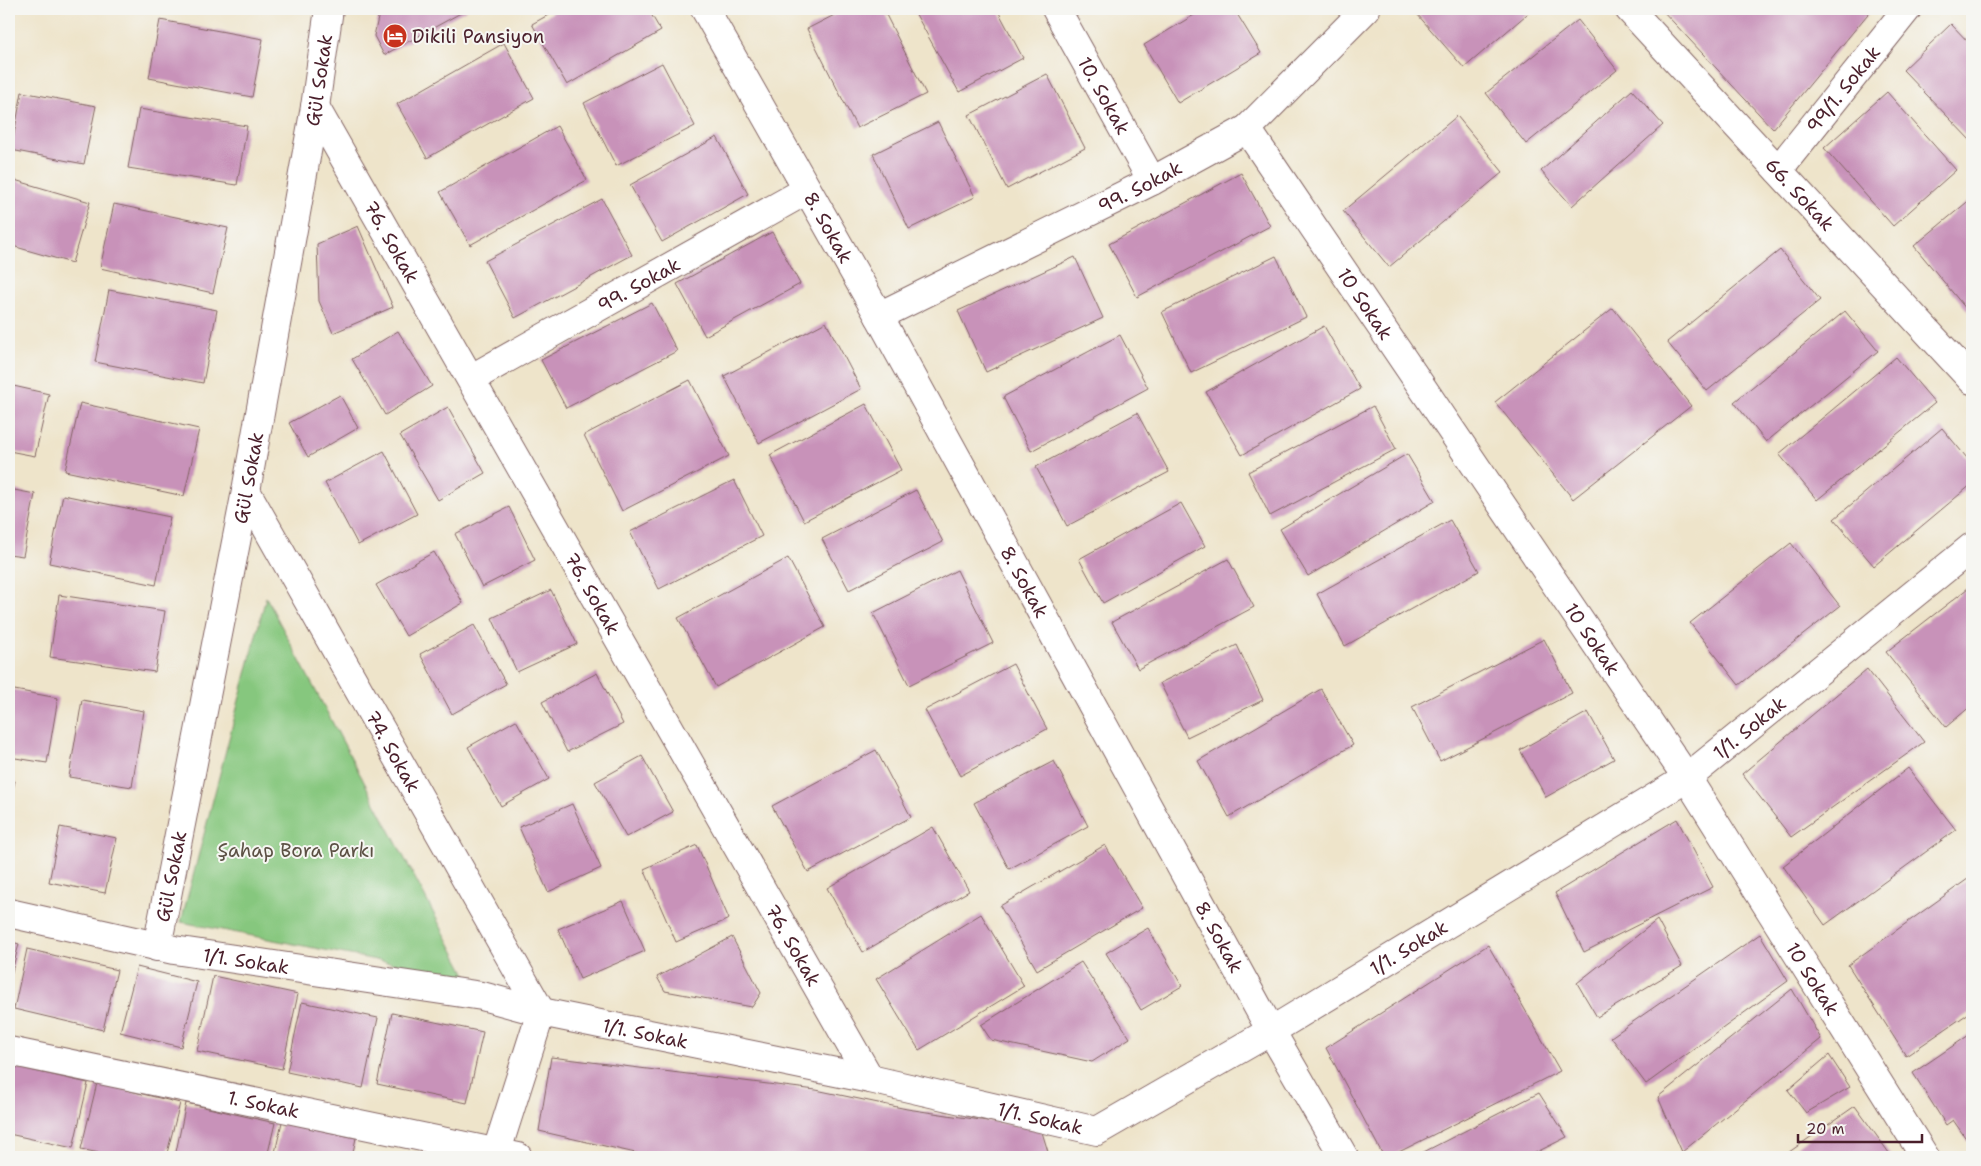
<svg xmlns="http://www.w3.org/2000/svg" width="1981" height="1166" viewBox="0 0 1981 1166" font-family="'Shantell Sans',sans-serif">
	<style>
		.green { fill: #86c77e; stroke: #687354 }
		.building { fill: #c892b9 }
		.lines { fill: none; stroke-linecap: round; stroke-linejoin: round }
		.minor-casing { stroke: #836463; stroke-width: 30 }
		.minor { stroke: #fff; stroke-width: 28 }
		.labels { text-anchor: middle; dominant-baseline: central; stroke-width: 4; stroke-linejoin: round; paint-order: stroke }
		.poi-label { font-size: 19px; fill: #4a1f2b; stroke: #f6f6f2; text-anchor: start }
		.street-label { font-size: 19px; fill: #4a1f2b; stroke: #f6f6f2 }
		.park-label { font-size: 19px; fill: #5c5144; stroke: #f6f6f2 }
	</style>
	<rect width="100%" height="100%" fill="#f6f6f2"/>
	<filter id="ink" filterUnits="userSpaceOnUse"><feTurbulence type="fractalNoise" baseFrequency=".02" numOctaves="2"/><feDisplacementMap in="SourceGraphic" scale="10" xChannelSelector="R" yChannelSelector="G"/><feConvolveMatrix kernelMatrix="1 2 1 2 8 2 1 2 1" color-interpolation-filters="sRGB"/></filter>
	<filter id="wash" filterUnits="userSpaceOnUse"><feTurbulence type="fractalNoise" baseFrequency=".0096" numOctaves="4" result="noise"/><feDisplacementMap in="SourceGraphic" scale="20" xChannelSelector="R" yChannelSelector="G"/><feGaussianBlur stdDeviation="1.12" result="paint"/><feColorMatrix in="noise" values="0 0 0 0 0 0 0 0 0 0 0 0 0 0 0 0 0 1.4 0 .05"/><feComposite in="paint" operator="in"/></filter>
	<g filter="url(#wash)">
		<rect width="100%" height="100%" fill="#eee4ca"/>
		<!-- green -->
		<path class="green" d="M 266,597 L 468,978 L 181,922 Z"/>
		<g id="blocks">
			<!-- building -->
			<g class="building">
				<path d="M 380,9 L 468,9 L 384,55 L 374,36 Z"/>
				<path d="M 559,9 L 648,9 L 661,31 L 567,85 L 532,24 Z"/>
				<path d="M 846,9 L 883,9 L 926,94 L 857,128 L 807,29 Z"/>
				<path d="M 913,9 L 997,9 L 1023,58 L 959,92 Z"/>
				<path d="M 1204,9 L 1234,9 L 1261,53 L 1178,103 L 1144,45 Z"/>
				<path d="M 1424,9 L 1533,9 L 1464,68 L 1417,14 Z"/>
				<path d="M 1661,9 L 1872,9 L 1773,129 Z"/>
				<path d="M 160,20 L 263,39 L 252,97 L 149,78 Z"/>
				<path d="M 1578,20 L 1617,70 L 1526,144 L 1486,93 Z"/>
				<path d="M 1951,24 L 1972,46 L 1972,142 L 1903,70 Z"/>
				<path d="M 504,43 L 534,98 L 427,158 L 397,104 Z"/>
				<path d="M 662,63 L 695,126 L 616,166 L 584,103 Z"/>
				<path d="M 1047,74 L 1085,148 L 1007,189 L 969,115 Z"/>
				<path d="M 1632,90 L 1663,125 L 1572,206 L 1541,171 Z"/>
				<path d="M 22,92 L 96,106 L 84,164 L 11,150 Z"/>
				<path d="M 1887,92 L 1956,170 L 1893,226 L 1824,148 Z"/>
				<path d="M 139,109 L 247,126 L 237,185 L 128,168 Z"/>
				<path d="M 1457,116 L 1503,172 L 1389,267 L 1343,211 Z"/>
				<path d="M 938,122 L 975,197 L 909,229 L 873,154 Z"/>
				<path d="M 557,126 L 587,180 L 470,245 L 440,192 Z"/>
				<path d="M 717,137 L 748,194 L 662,242 L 630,185 Z"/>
				<path d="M 1241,173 L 1270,226 L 1137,297 L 1109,244 Z"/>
				<path d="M 11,179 L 90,202 L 72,263 L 9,245 L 9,188 Z"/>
				<path d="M 1972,198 L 1972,316 L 1914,246 Z"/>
				<path d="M 602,199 L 632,255 L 515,318 L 485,261 Z"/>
				<path d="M 114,204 L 228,228 L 213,293 L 100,268 Z"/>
				<path d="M 358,226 L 393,307 L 333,333 L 319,301 L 317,244 Z"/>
				<path d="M 772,232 L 800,284 L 705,336 L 677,284 Z"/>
				<path d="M 1780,250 L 1820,300 L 1707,391 L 1667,342 Z"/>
				<path d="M 1276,256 L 1306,317 L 1191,373 L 1162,312 Z"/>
				<path d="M 1075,257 L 1103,318 L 986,372 L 958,311 Z"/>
				<path d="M 109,290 L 217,310 L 203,383 L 95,362 Z"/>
				<path d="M 652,303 L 677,351 L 566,408 L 541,360 Z"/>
				<path d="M 1613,308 L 1691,406 L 1573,499 L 1495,402 Z"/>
				<path d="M 1845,311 L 1878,351 L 1766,442 L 1734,402 Z"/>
				<path d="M 826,322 L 861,389 L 759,443 L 724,376 Z"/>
				<path d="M 1324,326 L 1360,389 L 1242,455 L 1206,392 Z"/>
				<path d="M 398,331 L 432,386 L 385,415 L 352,359 Z"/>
				<path d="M 1120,335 L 1148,388 L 1031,451 L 1003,397 Z"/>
				<path d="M 1896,357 L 1935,403 L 1817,500 L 1779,454 Z"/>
				<path d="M 690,380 L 729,456 L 622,511 L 584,435 Z"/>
				<path d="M 9,385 L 49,394 L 35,456 L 9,451 Z"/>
				<path d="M 340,395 L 358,428 L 308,457 L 289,423 Z"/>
				<path d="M 80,403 L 199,429 L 184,496 L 65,471 Z"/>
				<path d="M 866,404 L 901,470 L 804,521 L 770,455 Z"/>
				<path d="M 1373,406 L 1396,449 L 1270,516 L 1248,472 Z"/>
				<path d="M 448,407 L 485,473 L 438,500 L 400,435 Z"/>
				<path d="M 1137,413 L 1169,472 L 1067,526 L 1036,467 Z"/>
				<path d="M 1942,428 L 1972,464 L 1972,484 L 1874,566 L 1834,519 Z"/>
				<path d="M 384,451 L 417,514 L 358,545 L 325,483 Z"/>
				<path d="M 1407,454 L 1435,501 L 1308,576 L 1280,529 Z"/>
				<path d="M 734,480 L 762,536 L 659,589 L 630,532 Z"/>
				<path d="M 9,489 L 35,494 L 23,556 L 9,554 Z"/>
				<path d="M 916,490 L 943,542 L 849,590 L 822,539 Z"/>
				<path d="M 63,495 L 170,517 L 156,585 L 49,563 Z"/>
				<path d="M 1181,503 L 1205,546 L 1103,603 L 1079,559 Z"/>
				<path d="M 509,507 L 535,560 L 482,587 L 455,534 Z"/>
				<path d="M 1450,520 L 1479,571 L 1345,646 L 1317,594 Z"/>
				<path d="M 1791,543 L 1840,606 L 1739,685 L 1690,623 Z"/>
				<path d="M 434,552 L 463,603 L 406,636 L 376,585 Z"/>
				<path d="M 788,558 L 825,627 L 716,687 L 678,618 Z"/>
				<path d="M 1228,559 L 1254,607 L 1138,669 L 1112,622 Z"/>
				<path d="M 957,570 L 993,643 L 909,685 L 873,613 Z"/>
				<path d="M 1972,585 L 1972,705 L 1946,727 L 1886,652 Z"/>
				<path d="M 551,590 L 577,644 L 517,672 L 492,618 Z"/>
				<path d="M 59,595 L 165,611 L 155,672 L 50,657 Z"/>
				<path d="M 474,625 L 506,684 L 452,714 L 420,654 Z"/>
				<path d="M 1544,639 L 1572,693 L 1440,761 L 1412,707 Z"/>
				<path d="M 1237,645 L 1263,700 L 1187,737 L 1160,683 Z"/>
				<path d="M 1013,664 L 1047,729 L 960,776 L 925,710 Z"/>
				<path d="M 1867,669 L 1924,742 L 1791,837 L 1742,774 Z"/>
				<path d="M 597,673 L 623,724 L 567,752 L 542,702 Z"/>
				<path d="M 9,689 L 58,698 L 47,763 L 9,757 Z"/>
				<path d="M 1321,689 L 1353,745 L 1229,817 L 1198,761 Z"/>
				<path d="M 82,700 L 144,711 L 132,787 L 69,777 Z"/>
				<path d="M 1588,712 L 1614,759 L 1546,797 L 1520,750 Z"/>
				<path d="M 516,720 L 549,779 L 501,806 L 468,747 Z"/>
				<path d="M 876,750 L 911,817 L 808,872 L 772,806 Z"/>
				<path d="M 642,756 L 673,812 L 626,837 L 595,782 Z"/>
				<path d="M 1054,761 L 1088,826 L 1009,869 L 974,803 Z"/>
				<path d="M 1908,768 L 1956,830 L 1825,925 L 1783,866 Z"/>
				<path d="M 9,779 L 15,781 L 9,806 Z"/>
				<path d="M 572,804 L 601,868 L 548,892 L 519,827 Z"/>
				<path d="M 1677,819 L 1713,887 L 1584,952 L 1555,893 Z"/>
				<path d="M 60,827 L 117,838 L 105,893 L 49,882 Z"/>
				<path d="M 933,827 L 969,891 L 863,952 L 827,888 Z"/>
				<path d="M 697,845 L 729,919 L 676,942 L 644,869 Z"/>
				<path d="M 1105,845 L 1142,908 L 1037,970 L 1000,906 Z"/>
				<path d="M 1972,876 L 1972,1011 L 1906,1056 L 1848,965 Z"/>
				<path d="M 623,901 L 645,951 L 580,979 L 558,929 Z"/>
				<path d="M 981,914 L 1024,986 L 919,1050 L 876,979 Z"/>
				<path d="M 1657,920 L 1682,966 L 1597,1017 L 1577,983 Z"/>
				<path d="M 1148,928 L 1182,986 L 1141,1010 L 1106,953 Z"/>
				<path d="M 1760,934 L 1788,981 L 1646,1084 L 1611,1037 Z"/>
				<path d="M 732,937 L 761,993 L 752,1007 L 665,991 L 657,977 Z"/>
				<path d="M 9,941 L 19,944 L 9,983 Z"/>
				<path d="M 1488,945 L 1560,1071 L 1389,1157 L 1384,1157 L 1326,1048 Z"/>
				<path d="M 27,949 L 117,970 L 103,1030 L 14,1009 Z"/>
				<path d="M 1081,962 L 1130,1038 L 1092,1062 L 991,1040 L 981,1025 Z"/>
				<path d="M 137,967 L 197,982 L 181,1047 L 120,1032 Z"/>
				<path d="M 213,976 L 298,994 L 282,1069 L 197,1051 Z"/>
				<path d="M 1792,989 L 1821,1039 L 1682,1152 L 1658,1097 Z"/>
				<path d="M 302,1002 L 378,1018 L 363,1088 L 287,1072 Z"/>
				<path d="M 392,1013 L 483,1032 L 467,1103 L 377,1084 Z"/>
				<path d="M 1972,1033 L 1972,1147 L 1953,1120 L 1946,1125 L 1913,1073 Z"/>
				<path d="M 1829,1055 L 1850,1087 L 1806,1113 L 1788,1090 Z"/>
				<path d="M 551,1057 L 816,1090 L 907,1109 L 1041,1129 L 1049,1155 L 1055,1157 L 653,1157 L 539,1131 Z"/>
				<path d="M 12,1066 L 88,1083 L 73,1148 L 9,1134 L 9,1079 Z"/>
				<path d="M 97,1083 L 180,1103 L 166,1157 L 116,1157 L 81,1149 Z"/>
				<path d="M 1539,1093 L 1567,1137 L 1527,1157 L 1414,1157 Z"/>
				<path d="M 186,1103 L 275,1123 L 267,1157 L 175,1157 Z"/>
				<path d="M 1855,1106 L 1892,1157 L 1782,1157 Z"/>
				<path d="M 282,1122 L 356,1138 L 352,1157 L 274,1157 Z"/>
				<path d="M 9,1152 L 30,1156 L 30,1157 L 9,1157 Z"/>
			</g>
		</g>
	</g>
	<g filter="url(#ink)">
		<use href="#blocks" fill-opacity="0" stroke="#836463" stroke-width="1"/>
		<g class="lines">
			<defs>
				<g id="minor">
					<path id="s1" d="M 705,9 L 879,316 L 1271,1031 L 1344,1157"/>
					<path id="s2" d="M 1056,9 L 1152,181"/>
					<path id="s3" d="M 1629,9 L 1972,380"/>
					<path id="s4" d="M 315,107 L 870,1079"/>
					<path id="s5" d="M 1247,129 L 1687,778 L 1925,1157"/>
					<path id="s6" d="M 1778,170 L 1907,9"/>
					<path id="s7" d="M 879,316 L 1152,181 L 1247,129 L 1366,9"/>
					<path id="s8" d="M 472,378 L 807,190"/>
					<path id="s9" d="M 246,491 L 541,1012"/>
					<path id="s10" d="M 9,913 L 174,950 L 482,996 L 541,1012 L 870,1079 L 1097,1131 L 1271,1031 L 1687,778 L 1972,547"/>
					<path id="s11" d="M 157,947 L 246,491 L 315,107 L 329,9"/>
					<path id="s12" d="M 9,1051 L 518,1157"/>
					<path d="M 495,1157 L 541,1012"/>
				</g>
			</defs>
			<!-- minor casing -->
			<use href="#minor" class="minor-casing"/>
			<!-- minor -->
			<use href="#minor" class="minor"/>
		</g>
	</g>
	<!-- icons -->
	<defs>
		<symbol id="hotel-disc" viewBox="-11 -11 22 22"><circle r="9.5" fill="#c8321e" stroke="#f6f6f2"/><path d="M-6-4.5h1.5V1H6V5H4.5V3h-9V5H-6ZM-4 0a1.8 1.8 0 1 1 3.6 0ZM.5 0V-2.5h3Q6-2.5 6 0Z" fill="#fff"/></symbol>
	</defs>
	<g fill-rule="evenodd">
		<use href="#hotel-disc" x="381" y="22" width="28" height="28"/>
	</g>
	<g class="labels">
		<!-- poi labels -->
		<g class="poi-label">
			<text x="412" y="36">Dikili Pansiyon</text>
		</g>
		<!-- street labels -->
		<g class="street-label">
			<text stroke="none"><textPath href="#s11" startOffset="882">Gül Sokak</textPath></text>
			<text stroke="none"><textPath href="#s6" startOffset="104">99/1. Sokak</textPath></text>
			<text stroke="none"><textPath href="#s2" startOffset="99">10. Sokak</textPath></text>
			<text stroke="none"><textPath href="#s7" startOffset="291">99. Sokak</textPath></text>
			<text stroke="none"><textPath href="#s3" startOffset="252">66. Sokak</textPath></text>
			<text stroke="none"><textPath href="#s1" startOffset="251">8. Sokak</textPath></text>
			<text stroke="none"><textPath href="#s4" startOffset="155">76. Sokak</textPath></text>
			<text stroke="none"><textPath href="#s8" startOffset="191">99. Sokak</textPath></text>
			<text stroke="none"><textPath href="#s5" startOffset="211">10 Sokak</textPath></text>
			<text stroke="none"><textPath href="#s11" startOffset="478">Gül Sokak</textPath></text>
			<text stroke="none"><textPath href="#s1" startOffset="656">8. Sokak</textPath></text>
			<text stroke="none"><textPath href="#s4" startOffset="560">76. Sokak</textPath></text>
			<text stroke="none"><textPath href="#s5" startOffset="616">10 Sokak</textPath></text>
			<text stroke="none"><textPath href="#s10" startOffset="1878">1/1. Sokak</textPath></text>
			<text stroke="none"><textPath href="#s9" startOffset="299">74. Sokak</textPath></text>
			<text stroke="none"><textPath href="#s11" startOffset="72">Gül Sokak</textPath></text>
			<text stroke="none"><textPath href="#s1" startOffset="1061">8. Sokak</textPath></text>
			<text stroke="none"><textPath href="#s4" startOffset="965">76. Sokak</textPath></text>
			<text stroke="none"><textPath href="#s10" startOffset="1472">1/1. Sokak</textPath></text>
			<text stroke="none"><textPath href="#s10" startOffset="242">1/1. Sokak</textPath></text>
			<text stroke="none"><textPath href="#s5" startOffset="1021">10 Sokak</textPath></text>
			<text stroke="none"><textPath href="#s10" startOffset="648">1/1. Sokak</textPath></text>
			<text stroke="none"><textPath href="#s12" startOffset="260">1. Sokak</textPath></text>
			<text stroke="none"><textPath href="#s10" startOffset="1052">1/1. Sokak</textPath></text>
		</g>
		<!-- park labels -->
		<g class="park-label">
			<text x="296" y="850">Şahap Bora Parkı</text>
		</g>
	</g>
	<!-- margin -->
	<rect width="1981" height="1166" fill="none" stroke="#f6f6f2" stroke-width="30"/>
	<!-- scale -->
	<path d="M1798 1134v8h124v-8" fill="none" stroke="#4a1f2b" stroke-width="2.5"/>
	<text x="1806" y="1134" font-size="15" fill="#4a1f2b" stroke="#f6f6f2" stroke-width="4" paint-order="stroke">20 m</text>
</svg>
